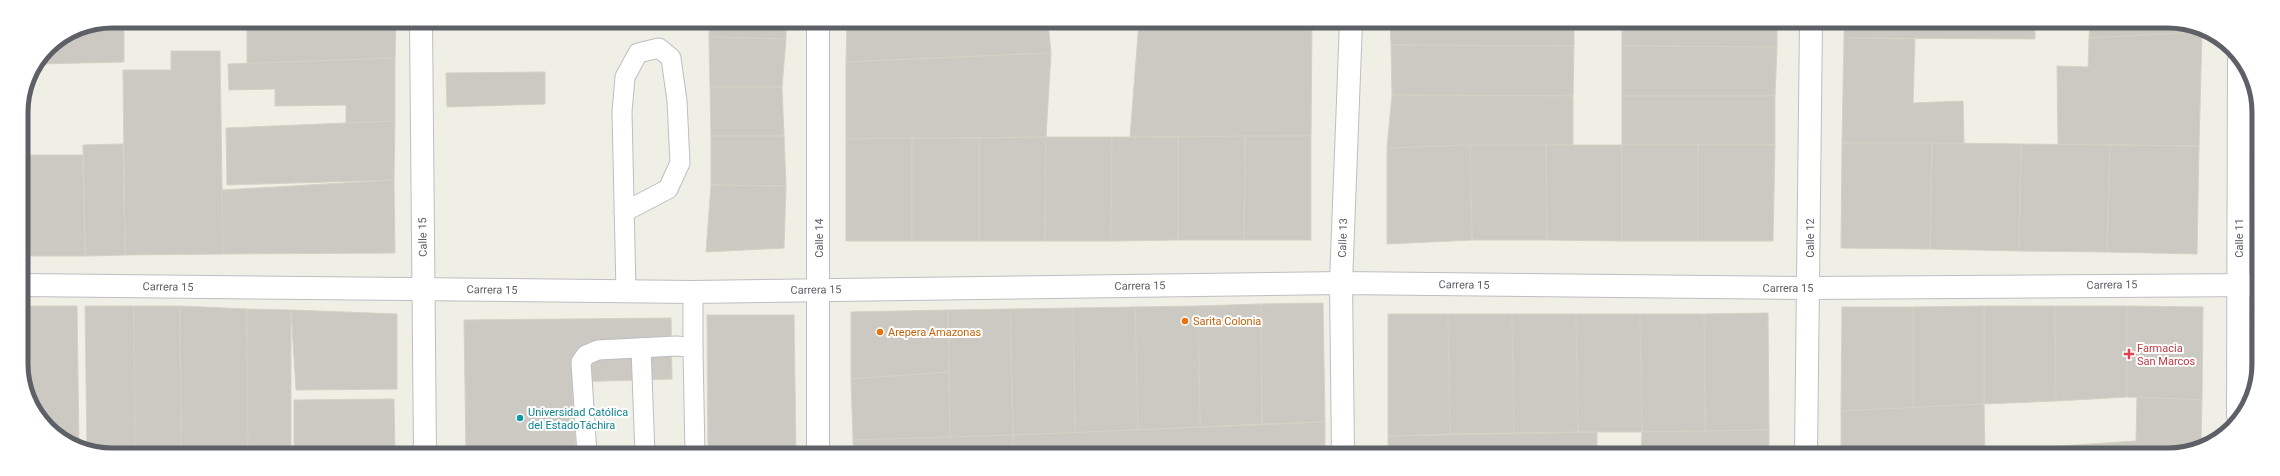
<svg xmlns="http://www.w3.org/2000/svg" width="2280" height="476" viewBox="0 0 2280 476" font-family="Roboto,sans-serif">
	<style>
		.building { fill: #cbc9c2; stroke: #d5d2c3 }
		.lines { fill: none; stroke-linecap: round; stroke-linejoin: round }
		.lane-casing { stroke: #bdbec4; stroke-width: 21 }
		.street-casing { stroke: #bdbec4; stroke-width: 24 }
		.lane { stroke: #fff; stroke-width: 19 }
		.street { stroke: #fff; stroke-width: 22 }
		.food-dot { fill: #e8710a; stroke: #fff; stroke-width: 1.5 }
		.health-dot { fill: #e0444e; stroke: #fff; stroke-width: 1.5 }
		.culture-dot { fill: #0f9aa8; stroke: #fff; stroke-width: 1.5 }
		.labels { text-anchor: middle; dominant-baseline: central; stroke-width: 4; stroke-linejoin: round; paint-order: stroke }
		.street-label { font-size: 11px; fill: #5d6066; stroke: #fff }
		.food-label { font-size: 11px; fill: #c56008; stroke: #fff; text-anchor: start }
		.health-label { font-size: 11px; fill: #be3a42; stroke: #fff; text-anchor: start }
		.culture-label { font-size: 11px; fill: #0d838f; stroke: #fff; text-anchor: start }
		.rim { fill: none; stroke: #5d6066; stroke-width: 5 }
	</style>
	<rect width="100%" height="100%" fill="#f0efe5"/>
	<!-- building -->
	<g class="building">
		<path d="M 112,21 L 124,21 L 124,62 L 37,64 L 48,47 L 77,28 Z"/>
		<path d="M 247,21 L 396,21 L 395,58 L 247,64 Z"/>
		<path d="M 709,21 L 786,22 L 786,39 L 709,37 Z"/>
		<path d="M 847,22 L 1048,22 L 1051,53 L 846,62 Z"/>
		<path d="M 1139,22 L 1312,22 L 1311,136 L 1130,137 Z"/>
		<path d="M 1390,22 L 1574,22 L 1574,46 L 1391,45 Z"/>
		<path d="M 1622,22 L 1777,22 L 1777,47 L 1622,46 Z"/>
		<path d="M 1844,22 L 2035,23 L 2035,39 L 1844,38 Z"/>
		<path d="M 2090,23 L 2186,23 L 2202,32 L 2089,38 Z"/>
		<path d="M 2202,32 L 2199,146 L 2058,144 L 2057,66 L 2088,67 L 2089,38 Z"/>
		<path d="M 709,37 L 786,39 L 782,87 L 710,87 Z"/>
		<path d="M 1844,38 L 1915,39 L 1913,103 L 1963,101 L 1964,144 L 1842,143 Z"/>
		<path d="M 1391,45 L 1574,46 L 1573,96 L 1392,95 Z"/>
		<path d="M 1622,46 L 1777,47 L 1775,96 L 1622,96 Z"/>
		<path d="M 171,51 L 220,51 L 223,254 L 125,255 L 123,70 L 171,70 Z"/>
		<path d="M 1051,53 L 1046,137 L 846,139 L 846,62 Z"/>
		<path d="M 395,58 L 395,121 L 346,126 L 346,105 L 275,106 L 275,89 L 229,90 L 228,64 Z"/>
		<path d="M 545,72 L 545,104 L 447,107 L 446,73 Z"/>
		<path d="M 710,87 L 782,87 L 784,136 L 711,136 Z"/>
		<path d="M 1392,95 L 1573,96 L 1573,145 L 1387,148 Z"/>
		<rect x="1622" y="96" width="153" height="49"/>
		<path d="M 21,113 L 25,113 L 26,257 L 22,256 Z"/>
		<path d="M 395,121 L 394,180 L 227,185 L 226,128 Z"/>
		<path d="M 711,136 L 784,136 L 786,186 L 711,185 Z"/>
		<path d="M 1245,136 L 1311,136 L 1311,240 L 1244,240 Z"/>
		<path d="M 1245,136 L 1244,240 L 1178,240 L 1178,137 Z"/>
		<path d="M 1046,137 L 1045,241 L 979,241 L 979,138 Z"/>
		<path d="M 1046,137 L 1112,137 L 1111,241 L 1045,241 Z"/>
		<path d="M 1112,137 L 1178,137 L 1178,240 L 1111,241 Z"/>
		<rect x="912" y="138" width="67" height="103"/>
		<path d="M 912,138 L 912,241 L 846,241 L 846,139 Z"/>
		<path d="M 1842,143 L 1932,143 L 1930,249 L 1841,248 Z"/>
		<path d="M 1932,143 L 2021,144 L 2019,251 L 1930,249 Z"/>
		<path d="M 123,144 L 125,255 L 85,256 L 83,145 Z"/>
		<path d="M 2021,144 L 2110,145 L 2107,252 L 2019,251 Z"/>
		<path d="M 1470,145 L 1546,145 L 1547,240 L 1472,240 Z"/>
		<path d="M 1470,145 L 1472,240 L 1387,244 L 1387,148 Z"/>
		<path d="M 1546,145 L 1622,145 L 1622,241 L 1547,240 Z"/>
		<rect x="1622" y="145" width="76" height="96"/>
		<path d="M 1698,145 L 1775,145 L 1773,241 L 1698,241 Z"/>
		<path d="M 2110,145 L 2199,146 L 2197,254 L 2107,252 Z"/>
		<path d="M 26,155 L 83,155 L 85,256 L 27,256 Z"/>
		<path d="M 394,180 L 395,253 L 223,254 L 222,190 Z"/>
		<path d="M 711,185 L 786,186 L 784,248 L 706,252 Z"/>
		<path d="M 1323,303 L 1325,422 L 1262,424 L 1261,304 Z"/>
		<path d="M 1261,304 L 1262,424 L 1200,427 L 1198,306 Z"/>
		<path d="M 22,306 L 77,306 L 79,445 L 48,429 L 23,382 Z"/>
		<path d="M 85,306 L 134,306 L 135,448 L 87,448 Z"/>
		<path d="M 134,306 L 180,306 L 181,452 L 135,452 Z"/>
		<path d="M 180,306 L 247,309 L 248,453 L 181,453 Z"/>
		<path d="M 1198,306 L 1200,427 L 1138,430 L 1135,307 Z"/>
		<path d="M 1984,306 L 1984,404 L 1913,408 L 1913,307 Z"/>
		<path d="M 1984,306 L 2055,306 L 2056,401 L 1984,404 Z"/>
		<path d="M 2055,306 L 2127,306 L 2127,397 L 2056,401 Z"/>
		<path d="M 2127,306 L 2203,307 L 2202,400 L 2127,397 Z"/>
		<path d="M 1135,307 L 1138,430 L 1075,433 L 1073,308 Z"/>
		<path d="M 1842,307 L 1913,307 L 1913,408 L 1841,411 Z"/>
		<path d="M 1073,308 L 1075,433 L 1013,435 L 1010,309 Z"/>
		<path d="M 247,309 L 291,310 L 291,450 L 248,450 Z"/>
		<path d="M 1010,309 L 1013,435 L 950,438 L 948,310 Z"/>
		<path d="M 291,310 L 397,314 L 397,389 L 296,390 Z"/>
		<path d="M 948,310 L 949,372 L 851,379 L 851,312 Z"/>
		<path d="M 1768,313 L 1769,430 L 1705,431 L 1704,314 Z"/>
		<path d="M 1388,314 L 1448,314 L 1450,434 L 1388,436 Z"/>
		<path d="M 1448,314 L 1512,314 L 1514,433 L 1450,434 Z"/>
		<path d="M 1512,314 L 1576,314 L 1578,432 L 1514,433 Z"/>
		<path d="M 1576,314 L 1640,314 L 1642,432 L 1578,432 Z"/>
		<path d="M 1640,314 L 1704,314 L 1705,431 L 1642,432 Z"/>
		<path d="M 707,315 L 794,315 L 796,454 L 708,454 Z"/>
		<path d="M 671,318 L 672,379 L 572,382 L 576,454 L 466,454 L 464,320 Z"/>
		<path d="M 949,372 L 950,438 L 853,440 L 851,379 Z"/>
		<path d="M 2137,397 L 2202,400 L 2201,443 L 2174,455 L 2046,455 L 2045,447 L 2136,441 Z"/>
		<path d="M 394,399 L 395,453 L 294,453 L 294,400 Z"/>
		<path d="M 1984,404 L 1985,455 L 1841,455 L 1841,411 Z"/>
		<path d="M 1325,422 L 1325,454 L 1014,454 L 1013,435 Z"/>
		<path d="M 1769,430 L 1769,455 L 1641,454 L 1642,432 Z"/>
		<path d="M 1597,432 L 1597,454 L 1388,454 L 1388,436 Z"/>
		<path d="M 1013,435 L 1014,454 L 853,454 L 853,440 Z"/>
	</g>
	<g class="lines">
		<defs>
			<g id="lane">
				<path d="M 624,212 L 668,189 L 680,163 L 677,101 L 671,58 L 659,48 L 638,53 L 625,77 L 622,112 L 626,292"/>
				<path d="M 641,348 L 645,454"/>
				<path d="M 693,350 L 693,292"/>
				<path d="M 587,454 L 581,362 L 586,355 L 598,350 L 676,346 L 687,347 L 693,350 L 695,454"/>
			</g>
			<g id="street">
				<path d="M 421,21 L 425,454"/>
				<path d="M 818,22 L 818,454"/>
				<path d="M 22,285 L 693,292 L 1341,283 L 1809,288 L 2257,285"/>
				<path d="M 2238,415 L 2239,61"/>
				<path d="M 1343,454 L 1341,283 L 1351,22"/>
				<path d="M 1806,455 L 1811,22"/>
			</g>
		</defs>
		<!-- lane casing -->
		<use href="#lane" class="lane-casing"/>
		<!-- street casing -->
		<use href="#street" class="street-casing"/>
		<!-- lane -->
		<use href="#lane" class="lane"/>
		<!-- street -->
		<use href="#street" class="street"/>
	</g>
	<!-- markers -->
	<g class="food-dot">
		<circle cx="1185" cy="321" r="4"/>
		<circle cx="880" cy="332" r="4"/>
	</g>
	<path class="health-dot" d="M2127 348h4v4h4v4h-4v4h-4v-4h-4v-4h4z"/>
	<circle class="culture-dot" cx="520" cy="418" r="4"/>
	<g class="labels">
		<!-- street labels -->
		<g class="street-label">
			<text transform="translate(423 237) rotate(-91)">Calle 15</text>
			<text transform="translate(819 238) rotate(-90)">Calle 14</text>
			<text transform="translate(1343 238) rotate(-88)">Calle 13</text>
			<text transform="translate(1810 238) rotate(-90)">Calle 12</text>
			<text transform="translate(2239 238) rotate(-90)">Calle 11</text>
			<text transform="translate(1464 285) rotate(1)">Carrera 15</text>
			<text transform="translate(2112 285) rotate(-1)">Carrera 15</text>
			<text transform="translate(1140 286) rotate(-1)">Carrera 15</text>
			<text transform="translate(168 287) rotate(1)">Carrera 15</text>
			<text x="1788" y="288">Carrera 15</text>
			<text transform="translate(492 290) rotate(1)">Carrera 15</text>
			<text transform="translate(816 290) rotate(-1)">Carrera 15</text>
		</g>
		<!-- food labels -->
		<g class="food-label">
			<text x="1193" y="321">Sarita Colonia</text>
			<text x="888" y="332">Arepera Amazonas</text>
		</g>
		<!-- health labels -->
		<g class="health-label">
			<text x="2137" y="348">Farmacia<tspan x="2137" dy="13">San Marcos</tspan></text>
		</g>
		<!-- culture labels -->
		<g class="culture-label">
			<text x="528" y="412">Universidad Católica<tspan x="528" dy="13">del EstadoTáchira</tspan></text>
		</g>
	</g>
	<!-- crop -->
	<path d="M0 0H2280V476H0ZM112 28H2168A84 84 0 0 1 2252 112V364A84 84 0 0 1 2168 448H112A84 84 0 0 1 28 364V112A84 84 0 0 1 112 28Z" fill="#fff" fill-rule="evenodd"/>
	<path class="rim" d="M112 28H2168A84 84 0 0 1 2252 112V364A84 84 0 0 1 2168 448H112A84 84 0 0 1 28 364V112A84 84 0 0 1 112 28Z"/>
</svg>
